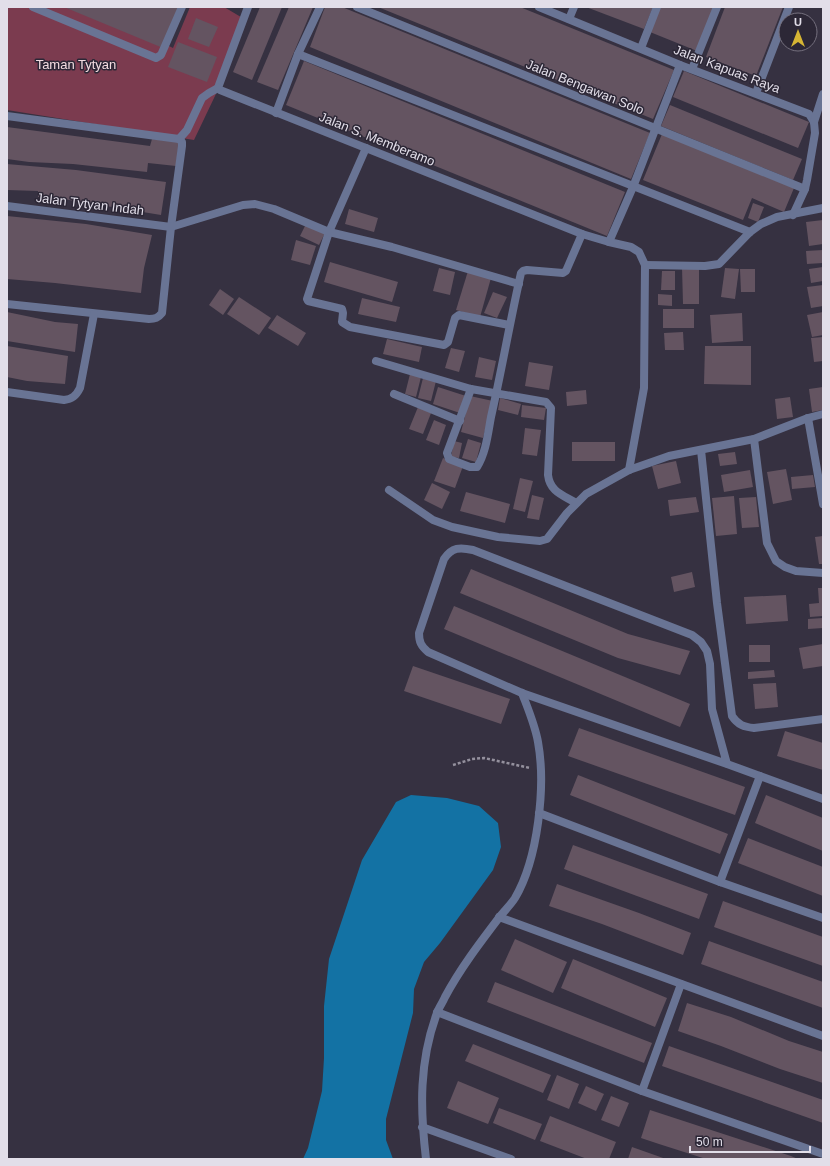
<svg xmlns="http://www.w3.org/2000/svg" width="830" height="1166" viewBox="0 0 830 1166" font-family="Arial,sans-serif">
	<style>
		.green { fill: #7b3b4f }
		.water { fill: #1372a4 }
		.building { fill: #645461 }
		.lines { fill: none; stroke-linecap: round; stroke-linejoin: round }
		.path { stroke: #94909d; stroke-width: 2.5; stroke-dasharray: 3 2; stroke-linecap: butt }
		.minor { stroke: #697494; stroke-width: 8 }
		.labels { text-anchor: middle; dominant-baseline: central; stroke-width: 3; stroke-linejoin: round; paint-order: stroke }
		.park-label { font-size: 13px; fill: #f3dbe0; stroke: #2c2736 }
		.street-label { font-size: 13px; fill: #e2dee9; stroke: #2c2736 }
	</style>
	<rect width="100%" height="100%" fill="#363141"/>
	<!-- green -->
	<path class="green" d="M 7,7 L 89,7 L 173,48 L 190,7 L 224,7 L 246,20 L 225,75 L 194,140 L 7,110 Z"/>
	<!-- water -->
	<path class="water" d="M 411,795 L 447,798 L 479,806 L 498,823 L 501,847 L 493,870 L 440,943 L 424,962 L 414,989 L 413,1013 L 386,1119 L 386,1140 L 393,1159 L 303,1159 L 308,1148 L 322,1091 L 324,1058 L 324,1006 L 329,959 L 362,860 L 396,802 Z"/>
	<!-- building -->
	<g class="building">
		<path d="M 64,7 L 179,7 L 163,48 Z"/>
		<path d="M 260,7 L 282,7 L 252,80 L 233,72 Z"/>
		<path d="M 289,7 L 313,7 L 278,90 L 257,82 Z"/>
		<path d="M 325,7 L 342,7 L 650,133 L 631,179 L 310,47 Z"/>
		<path d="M 378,7 L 520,7 L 674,70 L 653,119 Z"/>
		<path d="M 586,7 L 653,7 L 644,29 Z"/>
		<path d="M 660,7 L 714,7 L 697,51 L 650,32 Z"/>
		<path d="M 725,7 L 783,7 L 756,76 L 706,57 Z"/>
		<path d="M 196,18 L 218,27 L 209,47 L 188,39 Z"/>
		<path d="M 178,42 L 217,57 L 207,82 L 168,67 Z"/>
		<path d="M 304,61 L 625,192 L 607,236 L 286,105 Z"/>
		<path d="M 684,71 L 809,122 L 798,148 L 673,97 Z"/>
		<path d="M 670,105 L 802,159 L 793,180 L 661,126 Z"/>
		<path d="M 7,127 L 150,146 L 152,139 L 179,142 L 176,166 L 148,163 L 147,172 L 73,164 L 29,162 L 7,159 Z"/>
		<path d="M 662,134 L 794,188 L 784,212 L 752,198 L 743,220 L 643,180 Z"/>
		<path d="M 7,164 L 76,170 L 166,182 L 161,215 L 57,198 L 38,197 L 38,191 L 7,190 Z"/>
		<path d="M 753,203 L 764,207 L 758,222 L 748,218 Z"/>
		<path d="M 349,209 L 378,218 L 374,232 L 345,224 Z"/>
		<path d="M 7,216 L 86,224 L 152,235 L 144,268 L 141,293 L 55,283 L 7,279 Z"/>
		<path d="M 823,220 L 823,244 L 809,246 L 806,222 Z"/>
		<path d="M 306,224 L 325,233 L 319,245 L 300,236 Z"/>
		<path d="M 296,240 L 316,246 L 310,265 L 291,260 Z"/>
		<path d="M 823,250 L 823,263 L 807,264 L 806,251 Z"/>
		<path d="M 330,262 L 398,282 L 392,302 L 324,282 Z"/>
		<path d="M 682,267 L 699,267 L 699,304 L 683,304 Z"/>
		<path d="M 823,267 L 823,281 L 811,283 L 809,269 Z"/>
		<path d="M 439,268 L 455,272 L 450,295 L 433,291 Z"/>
		<path d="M 725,268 L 739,269 L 735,299 L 721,297 Z"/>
		<path d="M 740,269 L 755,269 L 755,292 L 741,292 Z"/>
		<path d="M 468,271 L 491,278 L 480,317 L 456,310 Z"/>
		<path d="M 662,271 L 675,271 L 675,290 L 661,290 Z"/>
		<path d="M 823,285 L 823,306 L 811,308 L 807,287 Z"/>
		<path d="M 220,289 L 234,299 L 223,315 L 209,305 Z"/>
		<path d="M 493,292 L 507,297 L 497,318 L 484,313 Z"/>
		<path d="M 658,294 L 672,295 L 672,306 L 658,305 Z"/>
		<path d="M 239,297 L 271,318 L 259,335 L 227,314 Z"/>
		<path d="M 362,298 L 400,307 L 396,322 L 358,314 Z"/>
		<rect x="663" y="309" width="31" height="19"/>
		<path d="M 7,312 L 55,322 L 78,324 L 75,352 L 7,341 Z"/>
		<path d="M 823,312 L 823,335 L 812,337 L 807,315 Z"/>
		<path d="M 742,313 L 743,341 L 712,343 L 710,315 Z"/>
		<path d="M 277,315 L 306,333 L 298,346 L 268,328 Z"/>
		<path d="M 683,332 L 684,350 L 665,350 L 664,333 Z"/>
		<path d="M 823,337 L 823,361 L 814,362 L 811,338 Z"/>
		<path d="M 387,339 L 422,347 L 419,362 L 383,354 Z"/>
		<path d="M 7,346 L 68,356 L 65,384 L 27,381 L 7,377 Z"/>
		<path d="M 705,346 L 751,346 L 751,385 L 704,384 Z"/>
		<path d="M 451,348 L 465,351 L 459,372 L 445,368 Z"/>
		<path d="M 479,357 L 496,361 L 492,380 L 475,377 Z"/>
		<path d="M 529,362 L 553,366 L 549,390 L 525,386 Z"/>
		<path d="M 410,374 L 421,377 L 416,397 L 405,394 Z"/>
		<path d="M 423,378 L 436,381 L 431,401 L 418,398 Z"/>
		<path d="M 438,387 L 466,396 L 460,413 L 433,404 Z"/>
		<path d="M 823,387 L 823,410 L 812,412 L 809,389 Z"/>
		<path d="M 586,390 L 587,404 L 567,406 L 566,392 Z"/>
		<path d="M 470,396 L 493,401 L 483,438 L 461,432 Z"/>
		<path d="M 790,397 L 793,417 L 777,419 L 775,399 Z"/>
		<path d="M 500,398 L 521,404 L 518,415 L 498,410 Z"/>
		<path d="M 522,405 L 546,408 L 544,420 L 521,417 Z"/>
		<path d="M 418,407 L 431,413 L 423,434 L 409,429 Z"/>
		<path d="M 434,420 L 446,425 L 439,445 L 426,440 Z"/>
		<path d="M 525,428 L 541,430 L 537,456 L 522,454 Z"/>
		<path d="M 468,439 L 481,443 L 476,462 L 462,458 Z"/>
		<path d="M 454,441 L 462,443 L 459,458 L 451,457 Z"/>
		<rect x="572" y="442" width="43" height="19"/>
		<path d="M 735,452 L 737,464 L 720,466 L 718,454 Z"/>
		<path d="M 443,458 L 463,466 L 455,488 L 434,481 Z"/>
		<path d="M 676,461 L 681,483 L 658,489 L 652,466 Z"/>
		<path d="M 786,469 L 792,500 L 773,504 L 767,472 Z"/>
		<path d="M 750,470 L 753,487 L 724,492 L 721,475 Z"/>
		<path d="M 813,475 L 815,487 L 792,489 L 791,477 Z"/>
		<path d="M 520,478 L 533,481 L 525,512 L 513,509 Z"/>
		<path d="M 432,483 L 450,492 L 442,509 L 424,500 Z"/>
		<path d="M 466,492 L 510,504 L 505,523 L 460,511 Z"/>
		<path d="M 532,495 L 544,498 L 539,520 L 527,518 Z"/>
		<path d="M 734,496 L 737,534 L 716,536 L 712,498 Z"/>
		<path d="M 696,497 L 699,512 L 670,516 L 668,500 Z"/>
		<path d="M 756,497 L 759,527 L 742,528 L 739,498 Z"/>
		<path d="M 823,536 L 823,564 L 819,564 L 815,537 Z"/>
		<path d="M 471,569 L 628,634 L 690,651 L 680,675 L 618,658 L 460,593 Z"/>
		<path d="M 692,572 L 695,587 L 674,592 L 671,577 Z"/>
		<path d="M 818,588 L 823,588 L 823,616 L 810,617 L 809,604 L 819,603 Z"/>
		<path d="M 786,595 L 788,621 L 746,624 L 744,597 Z"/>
		<path d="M 454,606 L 690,704 L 680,727 L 444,629 Z"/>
		<path d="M 823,618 L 823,628 L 808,629 L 808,619 Z"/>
		<path d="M 823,644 L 823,666 L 803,669 L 799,648 Z"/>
		<rect x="749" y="645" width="21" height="17"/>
		<path d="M 413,666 L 510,699 L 501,724 L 404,691 Z"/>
		<path d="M 774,670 L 775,677 L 748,679 L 748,672 Z"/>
		<path d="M 776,683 L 778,707 L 755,709 L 753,684 Z"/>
		<path d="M 579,728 L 745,787 L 735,815 L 568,756 Z"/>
		<path d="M 785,731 L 823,743 L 823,770 L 777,756 Z"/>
		<path d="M 578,775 L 728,834 L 720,854 L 570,795 Z"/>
		<path d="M 766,795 L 823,818 L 823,851 L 755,823 Z"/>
		<path d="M 748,838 L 823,867 L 823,896 L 738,863 Z"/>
		<path d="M 573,845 L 708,894 L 699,919 L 564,869 Z"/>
		<path d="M 557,884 L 639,913 L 691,933 L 683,955 L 602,924 L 549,906 Z"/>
		<path d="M 723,901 L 823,937 L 823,966 L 714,927 Z"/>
		<path d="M 515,939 L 567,962 L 553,993 L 501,970 Z"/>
		<path d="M 709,941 L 823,982 L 823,1008 L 701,964 Z"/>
		<path d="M 573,959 L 667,998 L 655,1027 L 561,988 Z"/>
		<path d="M 495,982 L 652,1043 L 644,1063 L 487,1002 Z"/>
		<path d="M 687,1003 L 731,1017 L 789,1041 L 823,1052 L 823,1083 L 780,1069 L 721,1046 L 678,1031 Z"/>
		<path d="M 473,1044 L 551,1075 L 543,1093 L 465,1061 Z"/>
		<path d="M 669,1046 L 823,1100 L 823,1123 L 662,1066 Z"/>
		<path d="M 557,1075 L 579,1084 L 569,1109 L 547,1100 Z"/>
		<path d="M 458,1081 L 499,1098 L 488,1124 L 447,1108 Z"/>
		<path d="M 586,1086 L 604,1094 L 596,1111 L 578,1103 Z"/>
		<path d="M 611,1096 L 629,1103 L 619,1127 L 601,1120 Z"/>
		<path d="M 499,1108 L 542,1124 L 535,1140 L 493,1123 Z"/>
		<path d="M 650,1110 L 791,1156 L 798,1159 L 706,1159 L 659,1144 L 641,1138 Z"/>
		<path d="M 550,1116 L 616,1142 L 609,1159 L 587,1159 L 540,1141 Z"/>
		<path d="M 632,1147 L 666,1159 L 628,1159 Z"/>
	</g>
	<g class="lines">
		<!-- path -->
		<path class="path" d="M 453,765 L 472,759 L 484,758 L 530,768"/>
		<!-- minor -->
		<g class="minor">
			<path d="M 33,7 L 156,58 L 161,55 L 182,7"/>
			<path d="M 248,7 L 219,85 L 218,88 L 220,90 L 582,234 L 609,242"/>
			<path d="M 357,7 L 805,189"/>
			<path d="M 539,7 L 680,65 L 809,114 L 814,122 L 815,133 L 807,180 L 805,189 L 793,215"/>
			<path d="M 569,19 L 574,7"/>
			<path d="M 641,48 L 657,7"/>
			<path d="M 298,54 L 750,232"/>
			<path d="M 692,69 L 717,7"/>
			<path d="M 756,93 L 789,7"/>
			<path d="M 276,113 L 298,54 L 320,7"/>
			<path d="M 7,116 L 179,139 L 182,142 L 182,146 L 171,227 L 162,313 C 158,318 155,319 149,319 L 7,304"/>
			<path d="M 814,122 L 823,94"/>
			<path d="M 179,139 L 187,130 L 202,98 L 209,93 L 218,88"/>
			<path d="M 366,148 L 329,232 L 307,299 L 308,301 L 342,309 L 343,313 L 342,322 L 350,327 L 444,345 L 448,342 L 455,318 L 459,315 L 509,325"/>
			<path d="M 7,206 L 171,227 L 243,205 L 255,204 L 274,209 L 329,232 L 392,247 L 519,284"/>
			<path d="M 645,265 L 705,266 L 719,264 L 750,232 L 761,224 L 777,217 L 823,208"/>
			<path d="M 376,361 L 471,389 L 546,402 L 551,408 L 548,475 C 550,492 563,495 576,503"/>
			<path d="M 471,389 L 447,453 L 449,459 L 470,467 L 477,467 C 486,453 488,433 491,417 C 502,369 510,321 521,273 L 523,271 L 527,270 L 563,273 L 566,271 L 582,234"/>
			<path d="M 7,392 L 64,400 C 72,399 76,396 80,388 L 94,314"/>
			<path d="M 394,394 L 460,421"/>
			<path d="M 808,418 L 823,504"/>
			<path d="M 754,439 L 767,543 L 776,561 L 785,567 L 796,571 L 823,573"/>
			<path d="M 701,450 L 717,603 L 732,716 C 738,725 744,727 754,728 L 823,719"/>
			<path d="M 629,470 L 644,388 L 645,265 L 639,252 L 631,247 L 609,242 L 633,187 L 680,65"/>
			<path d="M 389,490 L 433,520 L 452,527 L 498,537 L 540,541 L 547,539 L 567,513 L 586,494 L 629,470 L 669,456 L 754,439 L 808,418 L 823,414"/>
			<path d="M 727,764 L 712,709 L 710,664 L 707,651 L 701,642 L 692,635 L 473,550 C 460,547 452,547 444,559 L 419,633 C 419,642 421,646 428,652 L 522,693 L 727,764 L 823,799"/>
			<path d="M 539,813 L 720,882 L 823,918"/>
			<path d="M 720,882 L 760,776"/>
			<path d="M 499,917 L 823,1036"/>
			<path d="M 437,1012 L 642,1091 L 823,1154"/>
			<path d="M 642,1091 L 681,984"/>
			<path d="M 422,1127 L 511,1159"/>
			<path d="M 426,1159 C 420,1108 419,1062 437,1013 C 439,1007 443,1002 445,997 C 460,969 479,944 498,919 C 503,912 510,906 515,898 C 538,859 546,786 538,742 C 535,725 528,709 522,693"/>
		</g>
	</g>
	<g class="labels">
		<!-- park labels -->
		<g class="park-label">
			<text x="76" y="64">Taman Tytyan</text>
		</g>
		<!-- street labels -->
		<g class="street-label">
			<text transform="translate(727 69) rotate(21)">Jalan Kapuas Raya</text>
			<text transform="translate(585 87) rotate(22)">Jalan Bengawan Solo</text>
			<text transform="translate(377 139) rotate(22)">Jalan S. Memberamo</text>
			<text transform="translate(90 204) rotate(7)">Jalan Tytyan Indah</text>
		</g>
	</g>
	<!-- border -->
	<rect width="830" height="1166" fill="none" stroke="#e2dee9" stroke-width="16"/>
	<!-- north arrow -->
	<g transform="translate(798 32)"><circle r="19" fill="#2c2736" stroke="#75707e"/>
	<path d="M0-3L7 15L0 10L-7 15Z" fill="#d6b534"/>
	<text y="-6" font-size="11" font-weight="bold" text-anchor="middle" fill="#e2dee9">U</text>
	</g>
	<!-- scale -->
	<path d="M690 1146v6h120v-6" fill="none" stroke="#e2dee9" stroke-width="2"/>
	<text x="696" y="1146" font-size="12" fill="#e2dee9" stroke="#2c2736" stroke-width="3" paint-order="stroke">50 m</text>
</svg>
